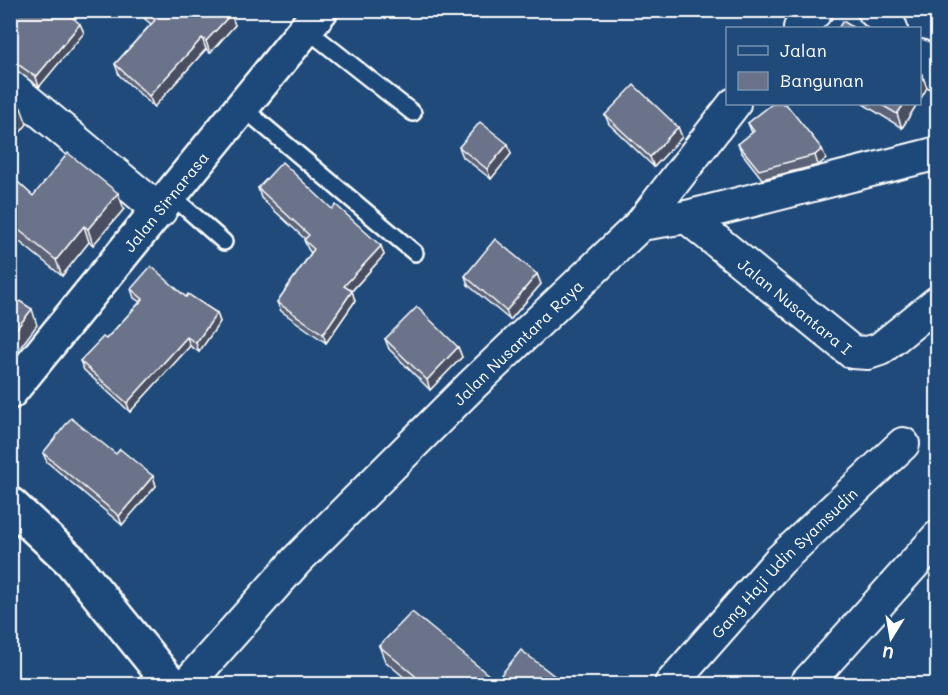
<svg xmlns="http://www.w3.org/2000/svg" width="948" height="695" viewBox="0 0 948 695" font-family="Mali,sans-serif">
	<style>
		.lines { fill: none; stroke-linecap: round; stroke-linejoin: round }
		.lane-casing { stroke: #fff; stroke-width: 20 }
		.street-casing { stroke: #fff; stroke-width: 36 }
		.secondary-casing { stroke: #fff; stroke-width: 38 }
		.lane { stroke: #1f4a7a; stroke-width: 15 }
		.street { stroke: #1f4a7a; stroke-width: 32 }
		.secondary { stroke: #1f4a7a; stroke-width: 33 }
		.wall { fill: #5b6377; stroke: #fff; stroke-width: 1.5 }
		.shaded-wall { fill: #4a5061; stroke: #fff; stroke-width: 1.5 }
		.building { fill: #6a738a; stroke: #fff; stroke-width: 1.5 }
		.labels { text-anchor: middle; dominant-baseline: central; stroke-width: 6; stroke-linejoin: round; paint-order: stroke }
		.street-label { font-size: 16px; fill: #fff; stroke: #1f4a7a }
	</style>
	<rect width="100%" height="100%" fill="#1f4a7a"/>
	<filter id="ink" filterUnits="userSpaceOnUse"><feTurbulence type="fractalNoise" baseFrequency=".0167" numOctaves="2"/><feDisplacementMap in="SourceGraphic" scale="12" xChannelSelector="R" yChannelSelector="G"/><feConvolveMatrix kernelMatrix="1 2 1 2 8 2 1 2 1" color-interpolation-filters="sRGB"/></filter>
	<g filter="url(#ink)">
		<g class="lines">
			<defs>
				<g id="lane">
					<path d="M 305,28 L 413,113"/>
					<path d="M 243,108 L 415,253"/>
					<path d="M 172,196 L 224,242"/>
				</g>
				<g id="street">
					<path d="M 873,10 L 891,28"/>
					<path d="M 800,28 L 817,10"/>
					<path d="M 920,56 L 938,74"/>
					<path d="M 10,86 L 160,211"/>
					<path id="s1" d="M 687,217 L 852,352 L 868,353 L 880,349 L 938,302"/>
					<path d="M 641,224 L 734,104"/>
					<path id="s2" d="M 187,684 L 297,560 L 472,385 L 641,224 L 687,217 L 938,153"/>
					<path id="s3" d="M 671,684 L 780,560 L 903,444"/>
					<path d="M 806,684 L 938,537"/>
				</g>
				<g id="secondary">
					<path id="s4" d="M 10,392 L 321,10"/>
					<path d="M 10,504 L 71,561 L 171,684"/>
				</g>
			</defs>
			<!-- lane casing -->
			<use href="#lane" class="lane-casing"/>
			<!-- street casing -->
			<use href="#street" class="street-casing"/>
			<!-- secondary casing -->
			<use href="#secondary" class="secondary-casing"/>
			<!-- lane -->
			<use href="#lane" class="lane"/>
			<!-- street -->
			<use href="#street" class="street"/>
			<!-- secondary -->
			<use href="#secondary" class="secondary"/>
		</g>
		<!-- wall -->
		<g class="wall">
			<path d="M 10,10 L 44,12 L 80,24 L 84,33 L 39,87 L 15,69 L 12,60 L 12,59 L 10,57 Z"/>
			<path d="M 142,10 L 228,10 L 235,25 L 210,53 L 206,49 L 154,107 L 119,75 L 115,64 L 151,24 L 145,19 Z"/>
			<path d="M 863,104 L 917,104 L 902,128 Z"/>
			<path d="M 605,115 L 678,127 L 682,137 L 654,167 L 609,124 Z"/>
			<path d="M 748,123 L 822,149 L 826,159 L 818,165 L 762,179 L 742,153 L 738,144 L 752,133 Z"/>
			<path d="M 459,147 L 511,154 L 491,179 L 463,157 Z"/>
			<path d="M 10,175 L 33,196 L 124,209 L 93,245 L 89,242 L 62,276 L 16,239 L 10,245 Z"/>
			<path d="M 258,188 L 332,209 L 381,246 L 384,255 L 352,291 L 355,301 L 326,343 L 281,311 L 277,302 L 311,253 L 308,249 L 304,240 L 305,239 L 261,198 Z"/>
			<path d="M 537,274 L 541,284 L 510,320 L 468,285 L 465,276 Z"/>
			<path d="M 131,289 L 186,297 L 217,313 L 220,322 L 199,352 L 190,346 L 130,412 L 84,370 L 80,361 L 106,339 L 140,302 L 134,298 Z"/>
			<path d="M 385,339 L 458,347 L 462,357 L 430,390 L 389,349 Z"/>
			<path d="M 43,453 L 116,454 L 153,476 L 156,486 L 122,525 L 47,462 Z"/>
			<path d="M 379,646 L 496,681 L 565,684 L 412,684 L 385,661 Z"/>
		</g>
		<!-- shaded-wall -->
		<g class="shaded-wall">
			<path d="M 231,14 L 235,25 L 210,53 L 206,41 Z"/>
			<path d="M 80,24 L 84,33 L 39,87 L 36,77 Z"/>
			<path d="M 202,38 L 206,49 L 154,107 L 149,96 Z"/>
			<path d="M 922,74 L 927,88 L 920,100 L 920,79 Z"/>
			<path d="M 904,104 L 917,104 L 902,128 L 897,114 Z"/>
			<path d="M 21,108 L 27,124 L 10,145 L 10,122 Z"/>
			<path d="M 678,127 L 682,137 L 654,167 L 650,157 Z"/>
			<path d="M 508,144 L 511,154 L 491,179 L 487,169 Z"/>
			<path d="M 822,149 L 826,159 L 818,165 L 815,155 Z"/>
			<path d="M 118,193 L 124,209 L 93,245 L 88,229 Z"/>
			<path d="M 10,224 L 16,239 L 10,245 Z"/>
			<path d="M 84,226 L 89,242 L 62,276 L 56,260 Z"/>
			<path d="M 381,246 L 384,255 L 347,296 L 344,286 Z"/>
			<path d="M 537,274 L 541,284 L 510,320 L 506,311 Z"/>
			<path d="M 352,291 L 355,301 L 326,343 L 323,334 Z"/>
			<path d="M 32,309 L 37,325 L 10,361 L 10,337 Z"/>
			<path d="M 217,313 L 220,322 L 199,352 L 196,343 Z"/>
			<path d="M 187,337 L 190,346 L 130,412 L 127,403 Z"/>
			<path d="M 458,347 L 462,357 L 430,390 L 427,380 Z"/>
			<path d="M 153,476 L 156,486 L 122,525 L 119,516 Z"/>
		</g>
		<!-- building -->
		<g class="building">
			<path d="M 10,10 L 42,10 L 44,12 L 45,10 L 64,10 L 80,24 L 36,77 L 12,60 L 16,55 L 10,50 Z"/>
			<path d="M 145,10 L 228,10 L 231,14 L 206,41 L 202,38 L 149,96 L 115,64 L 155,20 Z"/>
			<path d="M 843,21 L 854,28 L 838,28 Z"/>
			<path d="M 634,85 L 678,127 L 650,157 L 605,115 Z"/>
			<path d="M 10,98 L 21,108 L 10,122 Z"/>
			<path d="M 772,104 L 786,104 L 822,149 L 815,155 L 759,170 L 738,144 L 754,131 L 748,123 Z"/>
			<path d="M 880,104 L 904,104 L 897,114 Z"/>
			<path d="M 480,122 L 508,144 L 487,169 L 459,147 Z"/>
			<path d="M 68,153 L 118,193 L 88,229 L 84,226 L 56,260 L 10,223 L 10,175 L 33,196 Z"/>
			<path d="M 282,162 L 332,209 L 336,205 L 381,246 L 344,286 L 352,291 L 323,334 L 277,302 L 314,249 L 304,240 L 309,235 L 258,188 Z"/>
			<path d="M 495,239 L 537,274 L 506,311 L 465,276 Z"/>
			<path d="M 151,266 L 186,297 L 188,294 L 217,313 L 196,343 L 187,337 L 127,403 L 80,361 L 103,337 L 106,339 L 143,299 L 131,289 Z"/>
			<path d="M 10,295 L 32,309 L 10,337 Z"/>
			<path d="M 417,307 L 458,347 L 427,380 L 385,339 Z"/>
			<path d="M 71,418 L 116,454 L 120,449 L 153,476 L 119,516 L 43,453 Z"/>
			<path d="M 412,612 L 496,681 L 521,650 L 565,684 L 425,684 L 379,646 Z"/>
			<path d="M 347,681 L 352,684 L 345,684 Z"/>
		</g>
	</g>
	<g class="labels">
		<!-- street labels -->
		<g class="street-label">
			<text stroke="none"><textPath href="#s4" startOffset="246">Jalan Sirnarasa</textPath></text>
			<text stroke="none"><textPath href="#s1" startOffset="140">Jalan Nusantara I</textPath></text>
			<text stroke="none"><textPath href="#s2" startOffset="476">Jalan Nusantara Raya</textPath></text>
			<text stroke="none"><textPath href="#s3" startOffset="166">Gang Haji Udin Syamsudin</textPath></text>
		</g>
	</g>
	<!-- margin -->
	<rect width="948" height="695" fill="none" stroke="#1f4a7a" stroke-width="36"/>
	<rect x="18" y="18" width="912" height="659" fill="none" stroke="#fff" stroke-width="2" filter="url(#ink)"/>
	<!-- legend -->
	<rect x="726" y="27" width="195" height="78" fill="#1f4a7a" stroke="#7992af" stroke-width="1.5"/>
	<rect x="738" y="46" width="30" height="9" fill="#1f4a7a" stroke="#7992af" stroke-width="1.5"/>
	<text x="780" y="57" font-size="18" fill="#ffffff">Jalan</text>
	<rect x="738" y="72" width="30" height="18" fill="#6a738a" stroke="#7992af" stroke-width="1.5"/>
	<text x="780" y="87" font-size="18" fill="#ffffff">Bangunan</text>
	<!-- north arrow -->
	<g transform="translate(891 638) rotate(191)" stroke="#1f4a7a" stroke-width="4.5" paint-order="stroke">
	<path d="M0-4.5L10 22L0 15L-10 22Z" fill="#ffffff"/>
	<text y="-9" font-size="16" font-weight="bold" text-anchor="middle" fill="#ffffff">U</text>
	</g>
</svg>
